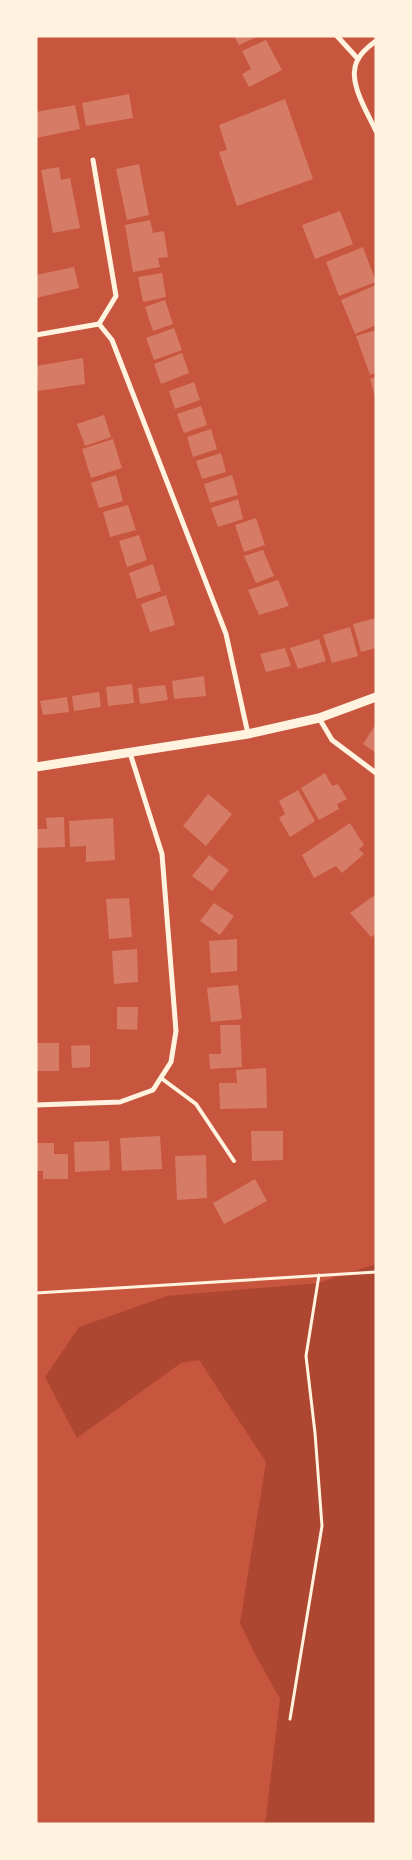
<svg xmlns="http://www.w3.org/2000/svg" width="412" height="1860" viewBox="0 0 412 1860" font-family="'PT Sans Narrow',sans-serif">
	<style>
		.green { fill: #ae4732 }
		.building { fill: #d67c66 }
		.lines { fill: none; stroke-linecap: round; stroke-linejoin: round }
		.path { stroke: #fff3e0; stroke-width: 3 }
		.service { stroke: #fff3e0; stroke-width: 4 }
		.minor { stroke: #fff3e0; stroke-width: 5 }
		.tertiary { stroke: #fff3e0; stroke-width: 9 }
	</style>
	<rect width="100%" height="100%" fill="#c8553d"/>
	<!-- green -->
	<path class="green" d="M 376,1264 L 376,1824 L 264,1824 L 266,1817 L 280,1699 L 256,1656 L 240,1623 L 266,1462 L 199,1360 L 181,1363 L 77,1438 L 45,1377 L 79,1327 L 167,1296 L 318,1283 Z"/>
	<!-- building -->
	<g class="building">
		<path d="M 234,36 L 259,36 L 239,45 Z"/>
		<path d="M 266,40 L 282,70 L 249,87 L 242,74 L 251,69 L 242,51 Z"/>
		<path d="M 129,94 L 133,118 L 86,126 L 82,103 Z"/>
		<path d="M 285,99 L 313,179 L 237,206 L 219,152 L 227,150 L 219,125 Z"/>
		<path d="M 75,105 L 80,129 L 36,138 L 36,112 Z"/>
		<path d="M 139,164 L 149,215 L 127,220 L 116,169 Z"/>
		<path d="M 59,167 L 61,180 L 70,178 L 80,228 L 53,233 L 41,170 Z"/>
		<path d="M 340,211 L 353,244 L 315,259 L 302,225 Z"/>
		<path d="M 150,220 L 153,233 L 164,231 L 168,257 L 158,258 L 160,267 L 133,272 L 125,225 Z"/>
		<path d="M 363,247 L 376,282 L 339,296 L 326,262 Z"/>
		<path d="M 74,267 L 79,288 L 36,298 L 36,275 Z"/>
		<path d="M 162,273 L 166,297 L 143,302 L 138,277 Z"/>
		<path d="M 376,285 L 376,325 L 355,334 L 341,300 Z"/>
		<path d="M 165,300 L 173,324 L 153,331 L 145,307 Z"/>
		<path d="M 174,328 L 182,350 L 154,360 L 146,338 Z"/>
		<path d="M 376,330 L 376,373 L 370,375 L 356,336 Z"/>
		<path d="M 182,353 L 189,373 L 161,384 L 154,364 Z"/>
		<path d="M 83,358 L 85,384 L 38,391 L 36,366 Z"/>
		<path d="M 376,377 L 376,397 L 375,397 L 370,379 Z"/>
		<path d="M 194,382 L 200,400 L 175,409 L 169,391 Z"/>
		<path d="M 201,406 L 207,425 L 184,433 L 177,414 Z"/>
		<path d="M 104,415 L 111,437 L 85,446 L 77,424 Z"/>
		<path d="M 211,429 L 217,449 L 193,457 L 187,437 Z"/>
		<path d="M 113,439 L 122,468 L 91,478 L 82,449 Z"/>
		<path d="M 221,453 L 226,472 L 202,479 L 196,461 Z"/>
		<path d="M 116,475 L 123,501 L 99,508 L 91,483 Z"/>
		<path d="M 232,475 L 238,495 L 210,503 L 204,484 Z"/>
		<path d="M 238,499 L 243,519 L 218,527 L 211,508 Z"/>
		<path d="M 128,505 L 136,530 L 110,537 L 103,512 Z"/>
		<path d="M 256,518 L 265,545 L 244,552 L 235,525 Z"/>
		<path d="M 139,535 L 147,560 L 127,567 L 119,541 Z"/>
		<path d="M 263,550 L 274,576 L 256,583 L 244,556 Z"/>
		<path d="M 153,564 L 161,591 L 137,599 L 129,573 Z"/>
		<path d="M 278,580 L 289,606 L 259,615 L 248,590 Z"/>
		<path d="M 166,595 L 175,625 L 150,632 L 141,604 Z"/>
		<path d="M 376,618 L 376,648 L 361,652 L 353,624 Z"/>
		<path d="M 350,627 L 358,656 L 332,663 L 323,635 Z"/>
		<path d="M 319,639 L 326,661 L 298,669 L 290,648 Z"/>
		<path d="M 285,648 L 291,666 L 266,672 L 260,654 Z"/>
		<path d="M 204,676 L 206,696 L 174,699 L 172,681 Z"/>
		<path d="M 132,684 L 134,703 L 108,706 L 106,687 Z"/>
		<path d="M 165,685 L 168,700 L 140,704 L 138,688 Z"/>
		<path d="M 99,692 L 101,707 L 74,711 L 72,696 Z"/>
		<path d="M 67,697 L 69,712 L 43,715 L 40,701 Z"/>
		<path d="M 376,724 L 376,753 L 363,744 Z"/>
		<path d="M 325,773 L 332,786 L 338,784 L 347,799 L 337,804 L 339,809 L 319,820 L 301,788 Z"/>
		<path d="M 298,790 L 315,821 L 290,837 L 279,818 L 285,814 L 279,801 Z"/>
		<path d="M 208,794 L 232,814 L 206,846 L 183,826 Z"/>
		<path d="M 64,817 L 65,847 L 36,848 L 36,829 L 47,829 L 46,818 Z"/>
		<path d="M 113,818 L 115,860 L 86,862 L 86,846 L 70,847 L 69,821 Z"/>
		<path d="M 350,823 L 364,845 L 359,849 L 364,854 L 342,873 L 336,866 L 314,878 L 302,855 Z"/>
		<path d="M 209,855 L 229,870 L 212,891 L 192,876 Z"/>
		<path d="M 376,894 L 376,934 L 371,937 L 350,913 Z"/>
		<path d="M 129,898 L 132,937 L 109,939 L 106,899 Z"/>
		<path d="M 214,903 L 234,916 L 220,935 L 200,921 Z"/>
		<path d="M 237,939 L 237,971 L 211,973 L 209,941 Z"/>
		<path d="M 137,949 L 138,982 L 114,984 L 112,951 Z"/>
		<path d="M 238,985 L 242,1019 L 211,1022 L 207,988 Z"/>
		<path d="M 117,1007 L 138,1007 L 137,1030 L 117,1029 Z"/>
		<path d="M 220,1025 L 240,1025 L 242,1067 L 210,1069 L 209,1054 L 221,1054 Z"/>
		<rect x="36" y="1043" width="23" height="28"/>
		<path d="M 90,1045 L 90,1067 L 72,1068 L 71,1046 Z"/>
		<path d="M 266,1068 L 267,1108 L 220,1109 L 219,1083 L 237,1083 L 236,1070 Z"/>
		<path d="M 251,1131 L 283,1131 L 283,1160 L 252,1161 Z"/>
		<path d="M 160,1136 L 162,1169 L 122,1171 L 120,1138 Z"/>
		<path d="M 109,1141 L 110,1170 L 75,1172 L 74,1142 Z"/>
		<path d="M 36,1143 L 54,1143 L 54,1154 L 68,1154 L 68,1179 L 43,1179 L 43,1171 L 36,1171 Z"/>
		<path d="M 206,1155 L 207,1198 L 177,1200 L 175,1156 Z"/>
		<path d="M 255,1179 L 267,1201 L 224,1224 L 213,1203 Z"/>
	</g>
	<g class="lines">
		<!-- path -->
		<g class="path">
			<path d="M 36,1293 L 376,1272"/>
			<path d="M 290,1719 L 322,1526 L 315,1433 L 306,1356 L 319,1275"/>
		</g>
		<!-- service -->
		<path class="service" d="M 161,1078 L 196,1104 L 234,1161"/>
		<!-- minor -->
		<g class="minor">
			<path d="M 337,36 L 358,59"/>
			<path d="M 376,41 C 369,46 361,52 357,61 C 347,81 367,112 376,131"/>
			<path d="M 93,160 L 116,296 L 99,324"/>
			<path d="M 99,324 L 112,340 L 226,634 L 248,734"/>
			<path d="M 36,335 L 99,324"/>
			<path d="M 319,718 L 332,740 L 376,773"/>
			<path d="M 36,1105 L 120,1102 L 153,1090 L 171,1062 L 176,1031 L 162,854 L 130,753"/>
		</g>
		<!-- tertiary -->
		<path class="tertiary" d="M 36,767 L 248,734 L 319,718 L 376,697"/>
	</g>
	<!-- border -->
	<rect width="412" height="1860" fill="none" stroke="#fff3e0" stroke-width="75"/>
</svg>
